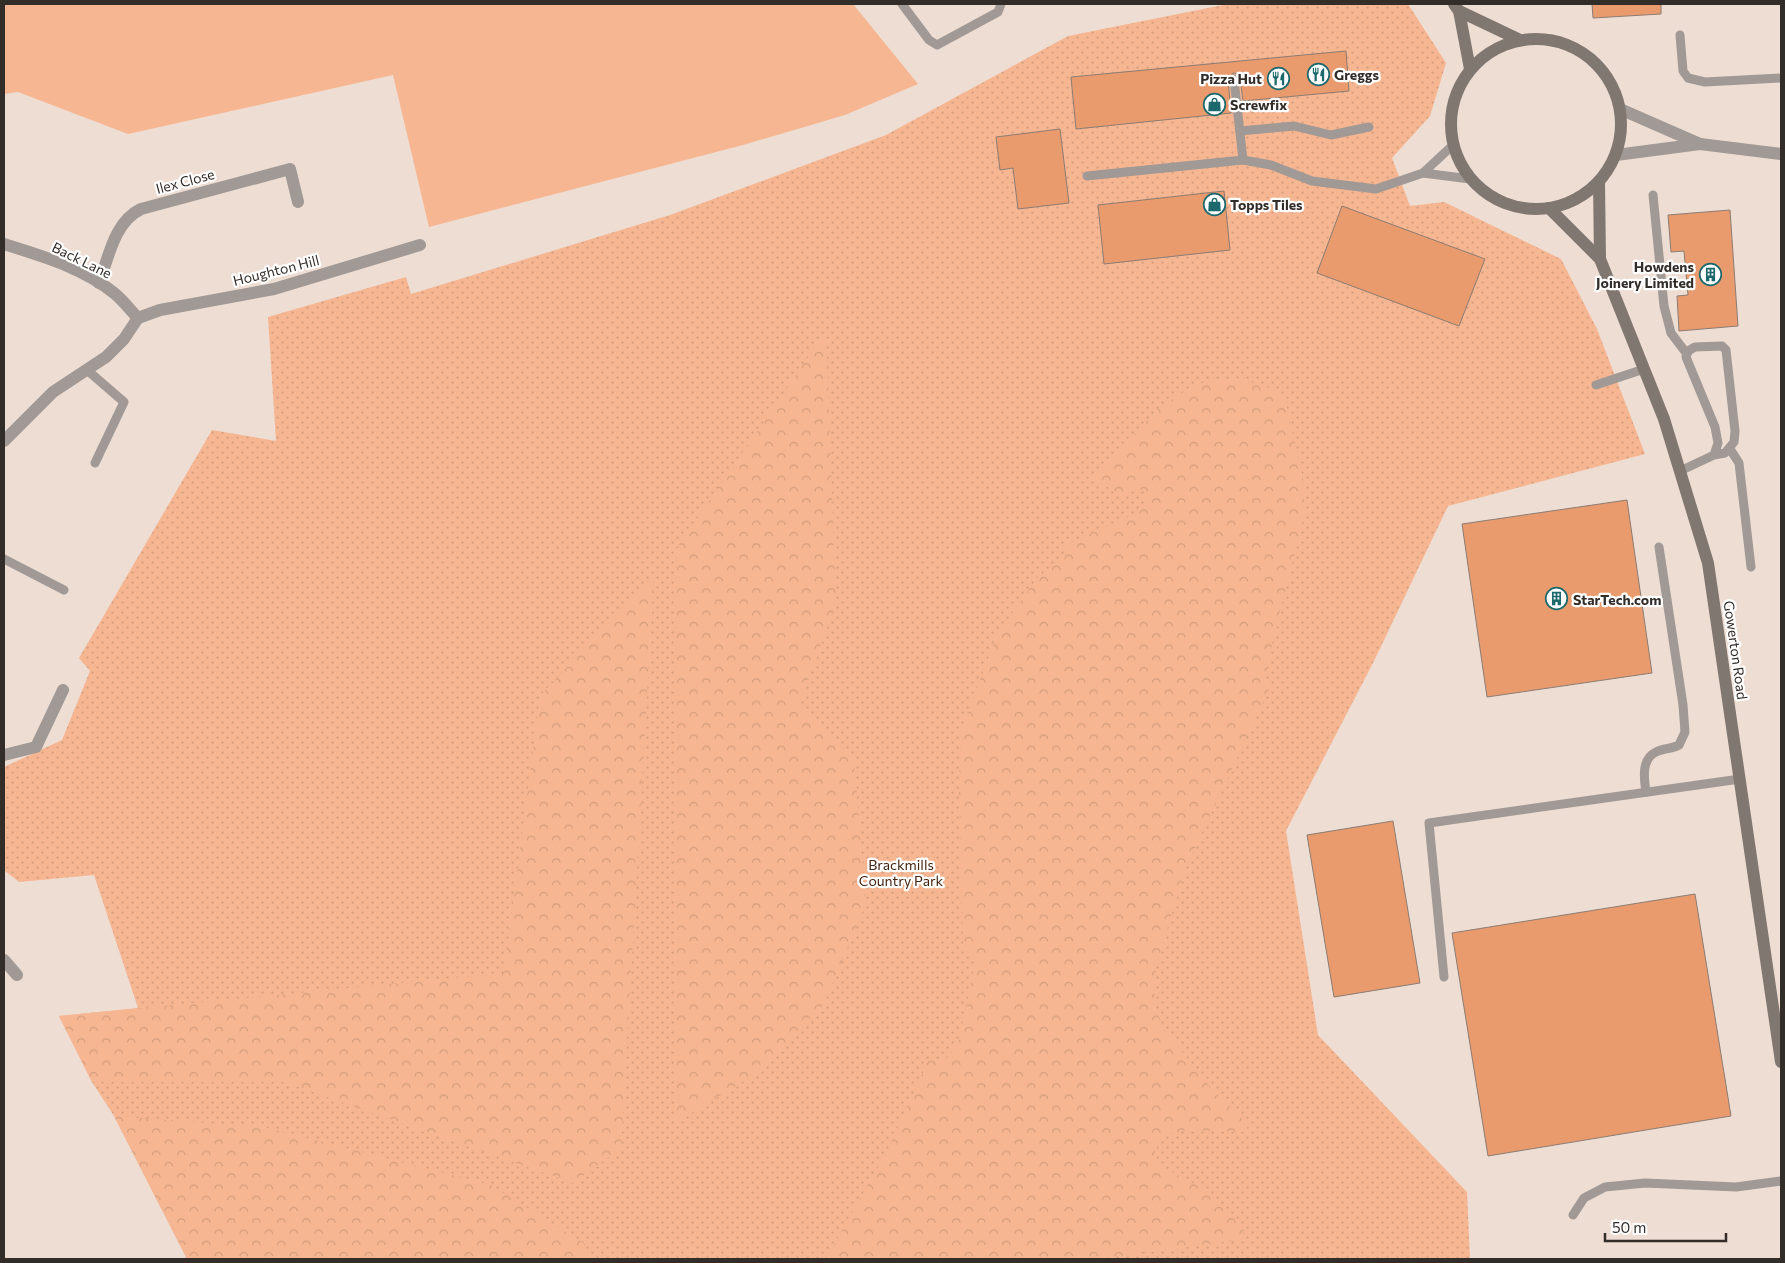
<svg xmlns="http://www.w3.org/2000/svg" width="1785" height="1263" viewBox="0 0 1785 1263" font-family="Commissioner,sans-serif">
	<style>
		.grass { fill: url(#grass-dots) }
		.forest { fill: url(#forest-crowns) }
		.garden { fill: #f6b692 }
		.building { fill: #e99b6d; stroke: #8b7c73 }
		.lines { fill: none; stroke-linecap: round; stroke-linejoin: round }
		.lane { stroke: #a09995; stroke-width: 9 }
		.street { stroke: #a09995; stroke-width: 12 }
		.secondary { stroke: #817771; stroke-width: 12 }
		.labels { text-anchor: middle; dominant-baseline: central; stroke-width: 4.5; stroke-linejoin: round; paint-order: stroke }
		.poi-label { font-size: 14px; font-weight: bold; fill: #332d29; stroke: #fff; text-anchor: start }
		.street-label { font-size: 14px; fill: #332d29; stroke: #fff }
		.park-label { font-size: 14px; fill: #422310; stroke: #fff }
	</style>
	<defs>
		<pattern id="grass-dots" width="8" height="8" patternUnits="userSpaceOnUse" patternTransform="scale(1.25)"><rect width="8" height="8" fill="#f6b692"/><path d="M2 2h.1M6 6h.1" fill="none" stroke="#d39d7e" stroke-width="1.8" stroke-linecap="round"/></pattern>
		<pattern id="forest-crowns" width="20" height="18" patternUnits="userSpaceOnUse" patternTransform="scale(1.25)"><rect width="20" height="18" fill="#f6b692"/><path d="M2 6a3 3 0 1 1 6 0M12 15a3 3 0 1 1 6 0" fill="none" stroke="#d39d7e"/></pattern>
	</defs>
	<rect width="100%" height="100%" fill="#eeddd3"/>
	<!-- grass -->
	<path class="grass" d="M 1228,4 L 1408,4 L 1446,63 L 1430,116 L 1392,158 L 1410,206 L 1444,202 L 1561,259 L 1597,329 L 1645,454 L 1448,506 L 1374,661 L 1286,831 L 1318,1035 L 1467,1192 L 1470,1259 L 187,1259 L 114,1116 L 92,1082 L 59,1016 L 138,1008 L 94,875 L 19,882 L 4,870 L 4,767 L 62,740 L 90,671 L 79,658 L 212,430 L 276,441 L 268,317 L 406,277 L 411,294 L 670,215 L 886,135 L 1068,36 Z"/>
	<!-- forest -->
	<g class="forest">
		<path d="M 826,331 L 836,603 L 799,706 L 854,762 L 866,904 L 824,1004 L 752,1076 L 674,1124 L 677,548 Z"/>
		<path d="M 1236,378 L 1265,386 L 1285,398 L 1304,485 L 1304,517 L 1274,635 L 1265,679 L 1272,683 L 1184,872 L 1156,967 L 1154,1001 L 1163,1028 L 1211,1088 L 1249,1126 L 1242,1132 L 1186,1130 L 1162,1136 L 1155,1151 L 1158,1165 L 1206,1190 L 1231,1213 L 1244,1231 L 1239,1240 L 1098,1259 L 826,1259 L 887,1151 L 928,1061 L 947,1058 L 958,1045 L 976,959 L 963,946 L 959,788 L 961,730 L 997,635 L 1037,578 L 1062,559 L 1066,545 L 1135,514 L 1148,505 L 1145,489 L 1133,491 L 1123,496 L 1093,478 L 1157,410 L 1195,384 Z"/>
		<path d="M 654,574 L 621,1148 L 573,1183 L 284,1082 L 92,1082 L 59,1016 L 504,973 L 540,696 Z"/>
		<path d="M 114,1116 L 264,1127 L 491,1185 L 585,1244 L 590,1259 L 187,1259 Z"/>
	</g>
	<!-- garden -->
	<path class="garden" d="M 4,4 L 853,4 L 918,84 L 845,115 L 743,145 L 429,227 L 393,75 L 128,134 L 18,92 L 4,94 Z"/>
	<!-- building -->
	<g class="building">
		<path d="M 1592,4 L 1661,4 L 1661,14 L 1593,18 Z"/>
		<path d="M 1346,51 L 1349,91 L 1243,101 L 1240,78 L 1237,74 L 1233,73 L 1228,79 L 1231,113 L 1076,129 L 1071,77 Z"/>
		<path d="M 1060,129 L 1069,203 L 1018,209 L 1013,168 L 1000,170 L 996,137 Z"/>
		<path d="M 1224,191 L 1230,250 L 1104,264 L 1098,205 Z"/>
		<path d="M 1342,206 L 1485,259 L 1459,326 L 1317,273 Z"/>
		<path d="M 1730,210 L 1738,326 L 1679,331 L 1677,296 L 1688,295 L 1684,251 L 1671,252 L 1668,215 Z"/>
		<path d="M 1627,500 L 1652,673 L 1487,697 L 1462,524 Z"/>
		<path d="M 1393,821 L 1420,983 L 1334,997 L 1307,835 Z"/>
		<path d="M 1695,894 L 1731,1116 L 1488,1156 L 1452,933 Z"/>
	</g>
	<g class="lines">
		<!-- lane -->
		<g class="lane">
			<path d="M 902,4 L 929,40 L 937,45 L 998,12 L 1001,4"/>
			<path d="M 1680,35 L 1683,71 L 1688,78 L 1705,82 L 1781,78"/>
			<path d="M 1234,79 L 1243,160"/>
			<path d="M 1240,131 L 1294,126 L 1331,135 L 1369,127"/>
			<path d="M 1423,173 L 1470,179"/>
			<path d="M 1087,176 L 1243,160 L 1271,165 L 1312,181 L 1376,189 L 1423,173 L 1453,145"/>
			<path d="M 1653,195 L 1664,306 L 1671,333 L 1687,354"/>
			<path d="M 87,370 L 124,402 L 95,463"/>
			<path d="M 1596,385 L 1644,369"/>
			<path d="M 1730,449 L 1739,463 L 1751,567"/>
			<path d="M 1680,471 L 1714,455 L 1725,453 L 1734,442 L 1735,431 L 1726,350 L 1722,346 L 1695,347 L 1688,351 L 1686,357 L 1715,427 L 1718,443 L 1714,455"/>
			<path d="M 4,559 L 64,590"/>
			<path d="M 1646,792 C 1644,779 1641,759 1656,752 C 1664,748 1672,749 1679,745 L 1685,732 L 1683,705 L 1659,547"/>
			<path d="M 1444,977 L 1429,823 L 1740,779"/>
			<path d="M 1573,1215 L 1584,1198 L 1605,1187 L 1645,1183 L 1736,1187 L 1781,1181"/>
		</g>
		<!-- street -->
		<g class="street">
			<path d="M 1620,109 L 1700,144"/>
			<path d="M 1616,155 L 1700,144 L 1781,154"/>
			<path d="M 4,244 C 41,256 82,267 114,293 C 123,300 130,310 138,318"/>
			<path d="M 99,283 C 109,257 114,222 141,209 L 290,169 L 298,202"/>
			<path d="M 138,318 L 160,310 L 274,289 L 420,245"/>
			<path d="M 4,441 L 53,392 L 106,357 L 124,339 L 138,318"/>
			<path d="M 4,755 L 36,747 L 63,690"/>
			<path d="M 4,960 L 17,975"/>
		</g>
		<!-- secondary -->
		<g class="secondary">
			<path d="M 1454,4 L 1459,11 L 1470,69"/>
			<path d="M 1459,11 L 1520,40"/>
			<circle cx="1536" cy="124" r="85"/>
			<path d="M 1599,182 L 1600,259 L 1664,419 L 1708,563 L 1781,1062"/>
			<path d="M 1549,208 L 1600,259"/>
		</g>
	</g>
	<!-- icons -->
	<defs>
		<symbol id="restaurant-ring" viewBox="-11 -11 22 22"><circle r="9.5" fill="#fff" stroke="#1c696d" stroke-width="1.5"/><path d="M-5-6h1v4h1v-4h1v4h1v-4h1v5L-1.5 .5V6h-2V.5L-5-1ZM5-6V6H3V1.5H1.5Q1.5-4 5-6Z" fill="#1c696d"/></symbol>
		<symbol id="shop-ring" viewBox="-11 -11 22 22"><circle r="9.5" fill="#fff" stroke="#1c696d" stroke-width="1.5"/><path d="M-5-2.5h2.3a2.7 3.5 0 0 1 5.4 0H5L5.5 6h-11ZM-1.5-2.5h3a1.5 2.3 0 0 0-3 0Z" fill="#1c696d"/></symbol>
		<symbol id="building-ring" viewBox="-11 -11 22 22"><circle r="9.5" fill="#fff" stroke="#1c696d" stroke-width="1.5"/><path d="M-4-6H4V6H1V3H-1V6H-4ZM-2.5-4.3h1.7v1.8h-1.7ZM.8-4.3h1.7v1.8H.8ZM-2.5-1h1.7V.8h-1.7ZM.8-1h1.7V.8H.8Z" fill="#1c696d"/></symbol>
	</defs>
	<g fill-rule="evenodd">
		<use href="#restaurant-ring" x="1306" y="62" width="25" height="25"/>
		<use href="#restaurant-ring" x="1266" y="66" width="25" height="25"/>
		<use href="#shop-ring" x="1202" y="92" width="25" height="25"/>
		<use href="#shop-ring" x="1202" y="192" width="25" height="25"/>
		<use href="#building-ring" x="1698" y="262" width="25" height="25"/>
		<use href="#building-ring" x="1544" y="586" width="25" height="25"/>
	</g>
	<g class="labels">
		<!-- poi labels -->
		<g class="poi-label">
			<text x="1334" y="74">Greggs</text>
			<text x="1262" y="78" text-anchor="end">Pizza Hut</text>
			<text x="1230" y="104">Screwfix</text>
			<text x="1230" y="204">Topps Tiles</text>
			<text x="1694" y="266" text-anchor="end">Howdens<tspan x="1694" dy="16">Joinery Limited</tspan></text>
			<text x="1573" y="599">StarTech.com</text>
		</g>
		<!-- street labels -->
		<g class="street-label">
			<text transform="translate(185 181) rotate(-15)">Ilex Close</text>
			<text transform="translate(82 260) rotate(26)">Back Lane</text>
			<text transform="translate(276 270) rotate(-14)">Houghton Hill</text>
			<text transform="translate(1736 650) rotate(82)">Gowerton Road</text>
		</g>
		<!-- park labels -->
		<g class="park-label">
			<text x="901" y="864">Brackmills<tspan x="901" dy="16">Country Park</tspan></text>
		</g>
	</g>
	<!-- border -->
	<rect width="1785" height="1263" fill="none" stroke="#332d29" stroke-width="10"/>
	<!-- scale -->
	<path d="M1605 1233v8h121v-8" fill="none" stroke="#332d29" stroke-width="2.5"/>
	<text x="1612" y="1233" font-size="15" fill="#332d29" stroke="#ffffff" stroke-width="4" paint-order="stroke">50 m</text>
</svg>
